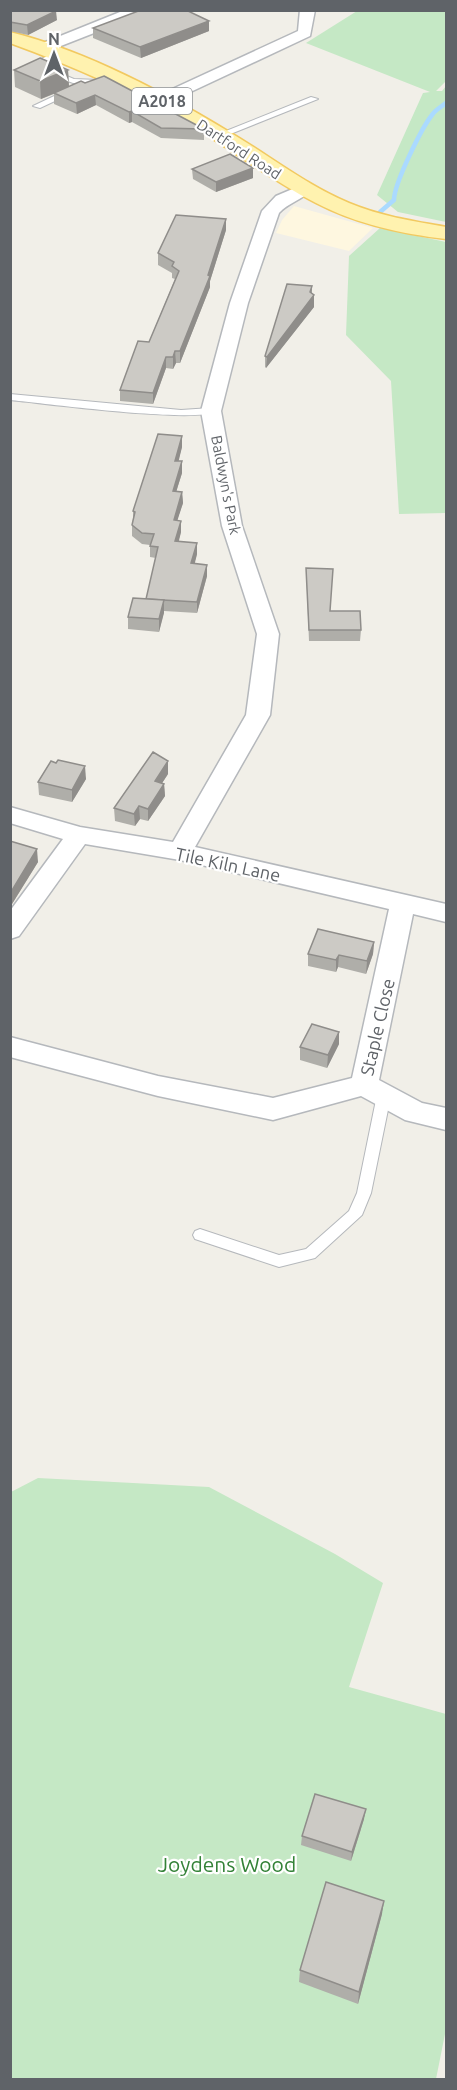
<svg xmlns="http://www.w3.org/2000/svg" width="457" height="2090" viewBox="0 0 457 2090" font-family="Ubuntu,sans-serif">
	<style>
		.commercial { fill: #fef7e0 }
		.green { fill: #c5e8c5 }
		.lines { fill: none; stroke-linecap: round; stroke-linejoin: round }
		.stream { stroke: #aadaff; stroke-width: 4.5 }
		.lane-casing { stroke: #b5b8bc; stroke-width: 2 }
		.street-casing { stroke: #b5b8bc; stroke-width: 3 }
		.primary-casing { stroke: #f2c960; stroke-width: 3 }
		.lane { fill: #fff; fill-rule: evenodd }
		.street { fill: #fff; fill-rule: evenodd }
		.primary { fill: #fff2af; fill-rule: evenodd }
		.wall { fill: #afaea9 }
		.shaded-wall { fill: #8f8d8a }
		.building { fill: #cccac5; stroke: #8f8d8a; stroke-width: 1.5 }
		.labels { text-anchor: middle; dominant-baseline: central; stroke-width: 4.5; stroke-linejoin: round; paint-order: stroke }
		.far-street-label { font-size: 15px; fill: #5f6368; stroke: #fff }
		.shield { fill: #fff; stroke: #8f9295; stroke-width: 1.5 }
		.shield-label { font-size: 16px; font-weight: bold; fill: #5f6368 }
		.street-label { font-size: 18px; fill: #5f6368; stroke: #fff }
		.near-park-label { font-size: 21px; fill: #348238; stroke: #fff }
	</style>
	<rect width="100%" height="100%" fill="#f1efe8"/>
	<!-- commercial -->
	<path class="commercial" d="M 294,206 L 373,228 L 349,251 L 276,233 L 282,220 Z"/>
	<!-- green -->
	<g class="green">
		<path d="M 357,11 L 446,11 L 446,81 L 436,91 L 442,91 L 446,86 L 446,222 L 398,212 L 377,195 L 423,93 L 430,92 L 306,43 Z"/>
		<path d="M 380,228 L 446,242 L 446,513 L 399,514 L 391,381 L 346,335 L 349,256 Z"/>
		<path d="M 38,1478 L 209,1487 L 335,1554 L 383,1583 L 349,1687 L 446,1714 L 446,2029 L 436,2079 L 11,2080 L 11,1492 Z"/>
	</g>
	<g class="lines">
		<!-- stream -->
		<path class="stream" d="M 380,212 L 394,200 C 394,184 421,129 432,115 C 435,110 441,107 446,103"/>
		<defs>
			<g id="lane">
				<path d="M 56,52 L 59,52 L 59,56 L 44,64 L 45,67 L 74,79 L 98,80 L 98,84 L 73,83 L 39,70 L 37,61 Z"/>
				<path d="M 67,90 L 74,92 L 40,108 L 33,106 Z"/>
				<path d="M 311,97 L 318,99 L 223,137 L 216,135 Z"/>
				<path d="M 10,394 L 181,410 L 211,408 L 216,411 C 198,424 42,403 10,400 Z"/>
				<path d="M 384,1090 L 389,1091 L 391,1095 L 371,1193 L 362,1215 L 315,1258 L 279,1267 L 195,1239 L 193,1235 L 195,1231 L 200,1229 L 279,1255 L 306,1249 L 349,1211 L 357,1193 L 377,1095 L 379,1091 Z"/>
			</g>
			<g id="street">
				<path d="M 125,10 L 142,12 L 140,15 L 48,51 L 38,51 L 35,48 L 38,45 Z"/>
				<path d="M 300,10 L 315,10 L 310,36 L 167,103 L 155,103 L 153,100 L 155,97 L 298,31 Z"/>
				<path d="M 302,185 L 308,186 L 311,190 C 302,200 288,203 279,213 L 248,303 L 221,411 L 242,526 L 279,634 L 270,715 L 195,847 L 446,904 L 446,922 L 413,914 L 379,1080 L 422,1103 L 446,1108 L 446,1130 L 405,1120 L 361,1096 L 273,1120 L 158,1096 L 10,1057 L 10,1037 L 158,1076 L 273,1098 L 352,1078 L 389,909 L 180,860 L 85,844 L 19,936 L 10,939 L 10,911 L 63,839 L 10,823 L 10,807 L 80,827 L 173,842 L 246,715 L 257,634 L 222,526 L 201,411 L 230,303 L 262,211 L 276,196 Z"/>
			</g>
			<path id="primary" d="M 10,32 C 84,50 167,94 231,133 C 270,156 306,185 349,203 C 380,216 413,221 446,227 L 446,239 C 402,234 356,224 316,203 C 272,181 234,151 192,126 C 134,93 73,66 10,43 Z"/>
		</defs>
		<!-- lane casing -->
		<use href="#lane" class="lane-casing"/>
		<!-- street casing -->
		<use href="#street" class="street-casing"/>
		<!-- primary casing -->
		<use href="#primary" class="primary-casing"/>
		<!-- lane -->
		<use href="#lane" class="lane"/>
		<!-- street -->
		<use href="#street" class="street"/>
		<!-- primary -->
		<use href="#primary" class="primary"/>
	</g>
	<!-- wall -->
	<g class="wall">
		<path d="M 10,10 L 57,20 L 28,35 L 10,31 Z"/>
		<path d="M 209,21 L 209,31 L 141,58 L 93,38 L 93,28 Z"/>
		<path d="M 14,70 L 68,70 L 69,87 L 204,129 L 204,140 L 161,138 L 132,122 L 129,123 L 96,105 L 77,114 L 54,104 L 54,94 L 41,99 L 15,87 Z"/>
		<path d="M 192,169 L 253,178 L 216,192 L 193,179 Z"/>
		<path d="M 226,230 L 210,281 L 210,287 L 180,363 L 176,363 L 173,369 L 166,368 L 153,404 L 120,401 L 120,390 L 149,342 L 175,279 L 172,278 L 172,273 L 158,265 L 158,253 Z"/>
		<path d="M 312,286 L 312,293 L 314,295 L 314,307 L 266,368 L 265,367 L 265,356 Z"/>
		<path d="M 182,436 L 182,447 L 178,461 L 182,461 L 182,473 L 176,492 L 182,492 L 183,503 L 177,520 L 181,521 L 181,532 L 178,542 L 197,554 L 194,564 L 207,576 L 197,613 L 164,611 L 159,632 L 128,629 L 128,617 L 146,599 L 156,558 L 150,557 L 150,545 L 142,544 L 132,536 L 132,525 L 133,519 L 133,511 Z"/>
		<path d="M 306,568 L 330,611 L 361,630 L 360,641 L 309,641 Z"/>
		<path d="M 56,763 L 86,779 L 72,802 L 39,795 L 38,782 Z"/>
		<path d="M 168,774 L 162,783 L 164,784 L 165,796 L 148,821 L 140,819 L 135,826 L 115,821 L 114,808 Z"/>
		<path d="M 10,841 L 38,862 L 12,904 L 10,904 Z"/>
		<path d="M 374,942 L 373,954 L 366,974 L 338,967 L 336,972 L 308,966 L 308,954 Z"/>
		<path d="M 339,1032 L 339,1044 L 327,1068 L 300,1060 L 300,1047 Z"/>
		<path d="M 364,1819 L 351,1861 L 301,1845 L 302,1836 Z"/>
		<path d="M 382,1914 L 358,2004 L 299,1982 L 300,1970 Z"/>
	</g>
	<!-- shaded-wall -->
	<g class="shaded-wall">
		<path d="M 56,11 L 57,20 L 28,35 L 27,25 Z"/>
		<path d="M 209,21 L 209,31 L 141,58 L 140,47 Z"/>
		<path d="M 68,70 L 69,87 L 41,99 L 40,81 Z"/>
		<path d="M 95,95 L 96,105 L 77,114 L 76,103 Z"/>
		<path d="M 132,111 L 132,122 L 129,123 L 129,112 Z"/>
		<path d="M 253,168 L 253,178 L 216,192 L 216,182 Z"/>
		<path d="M 226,219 L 226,230 L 210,281 L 210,287 L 180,363 L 180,351 L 208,275 Z"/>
		<path d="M 312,286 L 311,298 L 314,295 L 314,307 L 266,368 L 267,357 L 310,292 Z"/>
		<path d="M 175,351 L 176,363 L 173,369 L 173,357 Z"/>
		<path d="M 166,357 L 166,368 L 153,404 L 153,393 Z"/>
		<path d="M 182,436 L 182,447 L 176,472 L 175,461 Z"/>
		<path d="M 182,461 L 182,473 L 173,502 L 173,491 Z"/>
		<path d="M 182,492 L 183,503 L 174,531 L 174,520 Z"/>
		<path d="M 181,521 L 181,532 L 176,553 L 175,541 Z"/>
		<path d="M 197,543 L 197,554 L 192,575 L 191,563 Z"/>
		<path d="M 207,565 L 207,576 L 197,613 L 197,602 Z"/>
		<path d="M 164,600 L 164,613 L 159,632 L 159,619 Z"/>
		<path d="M 168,761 L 168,774 L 155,794 L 155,781 Z"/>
		<path d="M 85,766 L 86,779 L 72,802 L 72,790 Z"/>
		<path d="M 164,784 L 165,796 L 148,821 L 148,809 Z"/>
		<path d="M 139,806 L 140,819 L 135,826 L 134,814 Z"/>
		<path d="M 37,849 L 38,862 L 12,904 L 11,892 Z"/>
		<path d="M 374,942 L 373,954 L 366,974 L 367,961 Z"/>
		<path d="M 339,955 L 338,967 L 336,972 L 336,960 Z"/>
		<path d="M 339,1032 L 339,1044 L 327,1068 L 328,1055 Z"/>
		<path d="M 366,1809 L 364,1819 L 351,1861 L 352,1852 Z"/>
		<path d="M 384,1901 L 382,1914 L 358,2004 L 359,1992 Z"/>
	</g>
	<!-- building -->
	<g class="building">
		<path d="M 10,10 L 56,10 L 56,11 L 27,25 L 10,22 Z"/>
		<path d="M 141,10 L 186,10 L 209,21 L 140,47 L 93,28 Z"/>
		<path d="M 40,58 L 68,70 L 40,81 L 14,70 Z"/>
		<path d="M 104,76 L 204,129 L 161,128 L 132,111 L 129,112 L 95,95 L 76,103 L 54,93 L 81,81 L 85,83 Z"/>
		<path d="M 230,154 L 253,168 L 216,182 L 192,169 Z"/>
		<path d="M 176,215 L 226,219 L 208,275 L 210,276 L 180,351 L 175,351 L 173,357 L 166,357 L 153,393 L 120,390 L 138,341 L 149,342 L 179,271 L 172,266 L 174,262 L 158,253 Z"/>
		<path d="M 287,284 L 312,286 L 310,292 L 314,295 L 267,357 L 265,356 Z"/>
		<path d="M 158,434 L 182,436 L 175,461 L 182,461 L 173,491 L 182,492 L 174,520 L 181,521 L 175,541 L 197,543 L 191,563 L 207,565 L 197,602 L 146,599 L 158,547 L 150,546 L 154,534 L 142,533 L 132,525 L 135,512 L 133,511 Z"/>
		<path d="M 306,568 L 333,569 L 330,611 L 360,611 L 361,630 L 309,630 Z"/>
		<path d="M 133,598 L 164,600 L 159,619 L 128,617 Z"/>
		<path d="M 153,752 L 168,761 L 155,781 L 164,784 L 148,809 L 139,806 L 134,814 L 114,808 Z"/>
		<path d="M 58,760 L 85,766 L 72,790 L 38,782 L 51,761 L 56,763 Z"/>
		<path d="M 10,841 L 37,849 L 11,892 L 10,892 Z"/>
		<path d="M 318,929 L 374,942 L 367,961 L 339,955 L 336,960 L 308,954 Z"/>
		<path d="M 312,1024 L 339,1032 L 328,1055 L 300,1047 Z"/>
		<path d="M 315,1794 L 366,1809 L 352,1852 L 302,1836 Z"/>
		<path d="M 326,1882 L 384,1901 L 359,1992 L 300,1970 Z"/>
	</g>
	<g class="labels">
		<!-- far-street labels -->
		<g class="far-street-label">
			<text transform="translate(239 149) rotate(33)">Dartford Road</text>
			<text transform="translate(226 485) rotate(79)">Baldwyn's Park</text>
		</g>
		<!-- shield labels -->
		<rect class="shield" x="132" y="88" width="60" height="26" rx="4.5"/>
		<g class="shield-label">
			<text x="162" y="101">A2018</text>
		</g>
		<!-- street labels -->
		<g class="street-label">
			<text transform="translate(228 864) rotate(12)">Tile Kiln Lane</text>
			<text transform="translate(377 1027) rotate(-77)">Staple Close</text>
		</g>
		<!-- near-park labels -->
		<g class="near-park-label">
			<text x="227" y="1864">Joydens Wood</text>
		</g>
	</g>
	<!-- border -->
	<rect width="457" height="2090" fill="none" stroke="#5f6368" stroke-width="24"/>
	<!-- north arrow -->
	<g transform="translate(54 54)" stroke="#ffffff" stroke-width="4.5" paint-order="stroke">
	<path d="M0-4.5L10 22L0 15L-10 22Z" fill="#5f6368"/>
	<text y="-9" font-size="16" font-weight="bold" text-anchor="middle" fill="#5f6368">N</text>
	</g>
</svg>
